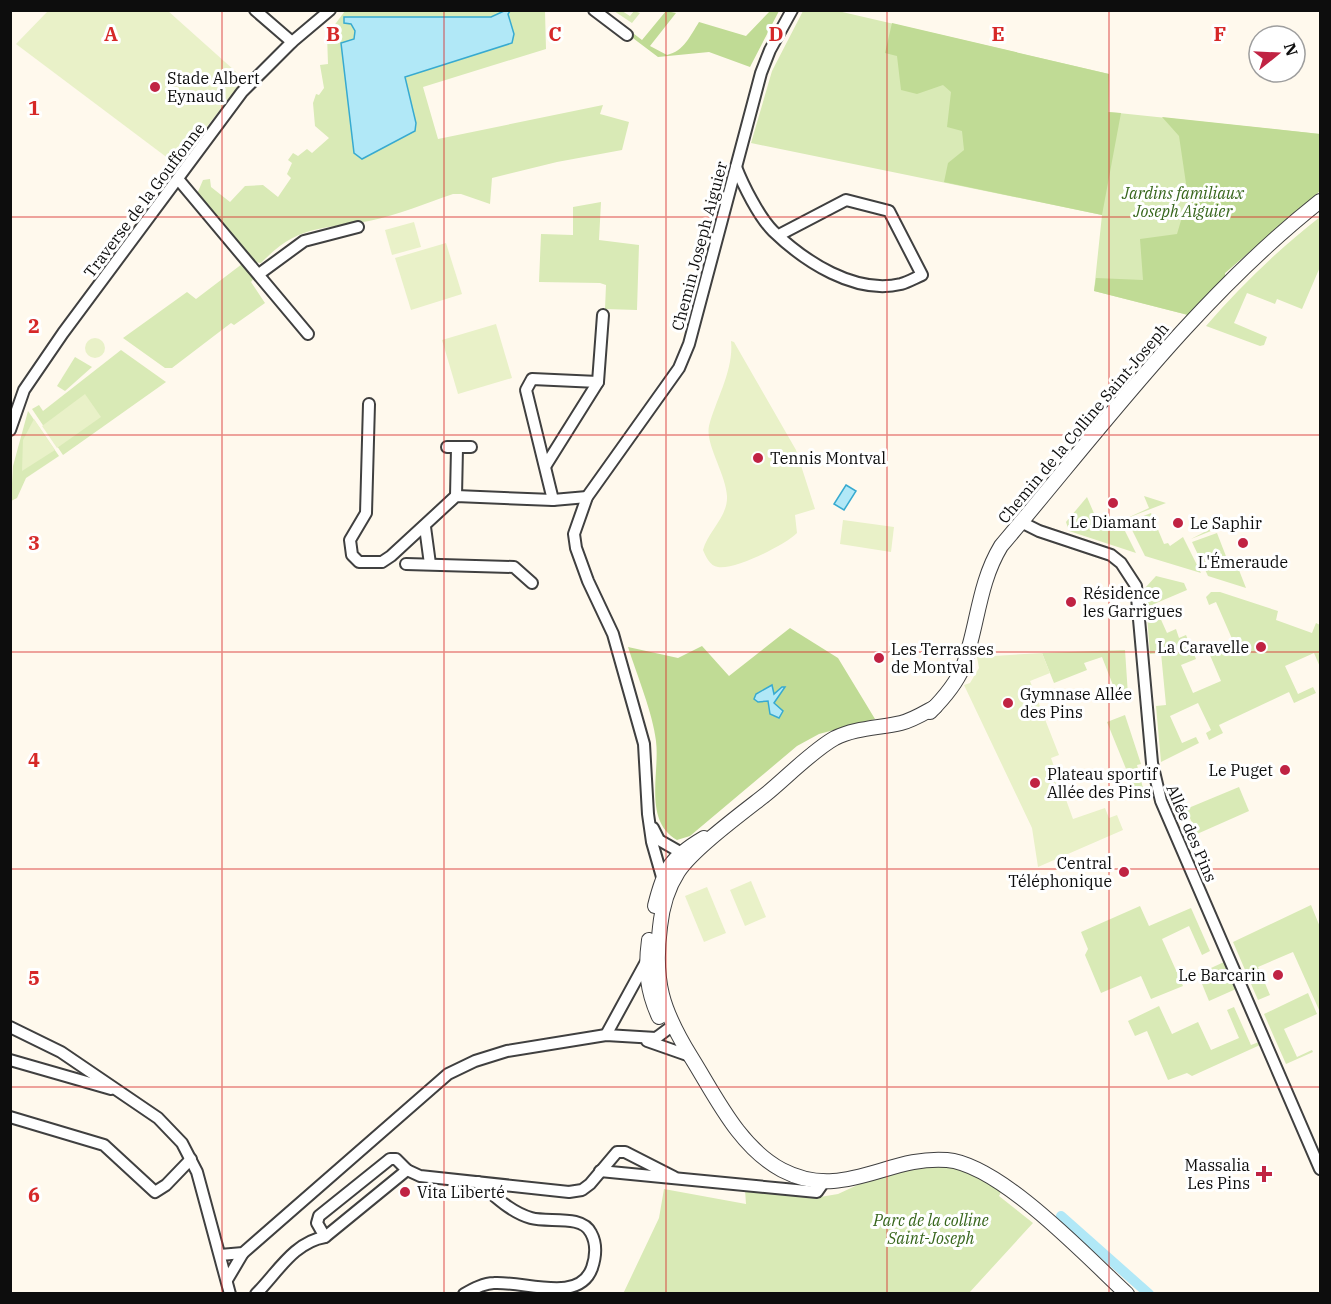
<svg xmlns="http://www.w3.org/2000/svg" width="1331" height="1304" viewBox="0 0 1331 1304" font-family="'IBM Plex Serif',serif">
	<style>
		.green { fill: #d9eab6 }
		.forest { fill: #c0db95 }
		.pitch { fill: #e9f1c8 }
		.water { fill: #b1e8f7; stroke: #37aad0; stroke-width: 1.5 }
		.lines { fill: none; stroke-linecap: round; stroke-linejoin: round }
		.canal { stroke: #b1e8f7; stroke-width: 10 }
		.minor-casing { stroke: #404040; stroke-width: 14 }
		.tertiary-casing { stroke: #404040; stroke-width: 16 }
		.minor { stroke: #fff; stroke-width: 10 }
		.tertiary { stroke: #fff; stroke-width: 14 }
		.grid { fill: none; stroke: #d62828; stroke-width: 1.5; stroke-opacity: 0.55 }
		.poi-dot { fill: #c02343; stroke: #fff; stroke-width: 2 }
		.labels { text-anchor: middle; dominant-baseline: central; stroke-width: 6; stroke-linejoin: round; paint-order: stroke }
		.poi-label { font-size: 16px; fill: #0d0d0d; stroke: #fff; text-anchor: start }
		.park-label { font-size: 16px; font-style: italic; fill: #37661c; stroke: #fff }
		.street-label { font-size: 16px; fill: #0d0d0d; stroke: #fff }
		.grid-label { font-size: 20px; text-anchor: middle; font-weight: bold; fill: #d62828; stroke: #fff; stroke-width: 6; stroke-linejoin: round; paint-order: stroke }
	</style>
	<rect width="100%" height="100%" fill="#fff9ed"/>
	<!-- green -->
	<g class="green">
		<path d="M 345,11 L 545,11 L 546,49 L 423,87 L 438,139 L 603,105 L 600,114 L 629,122 L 622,150 L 557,162 L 492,178 L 490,204 L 461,194 L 453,194 C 426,203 398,215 369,221 C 320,230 299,224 261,263 L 254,262 L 197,194 L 203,180 L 210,179 L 211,187 L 230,202 L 245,186 L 263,185 L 278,197 L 291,178 L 287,174 L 292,163 L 288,160 L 293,153 L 298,156 L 307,149 L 312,153 L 329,138 L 315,126 L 313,103 L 316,94 L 319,95 L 324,88 L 320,65 L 328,64 L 327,35 Z"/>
		<path d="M 614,11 L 622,11 L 630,16 L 634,11 L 640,13 L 632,23 Z"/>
		<path d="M 803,11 L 838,11 L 1109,74 L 1109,112 L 1320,134 L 1282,223 L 1225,273 L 1225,277 L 1192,316 L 1094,291 L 1102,215 L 751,143 L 772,71 Z"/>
		<path d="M 183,192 L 255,277 L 251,282 L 265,303 L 234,325 L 231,323 L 172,368 L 165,368 L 123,338 L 187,292 L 196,299 L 242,264 Z"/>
		<path d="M 601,202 L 599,240 L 639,245 L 637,310 L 605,309 L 606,285 L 600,283 L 539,282 L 541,234 L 573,235 L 573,207 Z"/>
		<path d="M 1320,217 L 1320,267 L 1302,309 L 1277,299 L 1275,304 L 1247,293 L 1234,323 L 1267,337 L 1264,345 L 1260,346 L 1206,326 C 1241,285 1278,250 1320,217 Z"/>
		<path d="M 121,350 L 166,382 L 63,455 L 32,409 L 39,405 L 43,411 Z"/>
		<path d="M 75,357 L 92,367 L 65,391 L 57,386 Z"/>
		<path d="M 28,411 L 59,456 L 26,478 L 17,498 L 11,501 L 13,466 Z"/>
		<path d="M 1144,496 L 1166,503 L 1125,519 L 1149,508 Z"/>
		<path d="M 1087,497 L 1099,525 L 1104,526 L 1118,517 L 1136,553 L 1069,531 L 1066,522 Z"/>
		<path d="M 1151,513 L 1164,544 L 1168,543 L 1170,546 L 1183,537 L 1201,573 L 1145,556 L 1128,522 Z"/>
		<path d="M 1210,517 L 1231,523 L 1191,539 L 1214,527 Z"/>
		<path d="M 1217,533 L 1229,564 L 1237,565 L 1246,588 L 1208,576 L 1192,542 Z"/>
		<path d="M 1156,576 L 1184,583 L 1187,590 L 1154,604 L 1167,633 L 1176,629 L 1179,638 L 1186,635 L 1196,659 L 1181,665 L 1193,693 L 1221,681 L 1209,653 L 1233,641 L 1216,602 L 1209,605 L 1206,597 L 1211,592 L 1220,592 L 1278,611 L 1276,620 L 1312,633 L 1316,623 L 1320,625 L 1320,667 L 1314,653 L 1285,666 L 1298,694 L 1313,687 L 1316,693 L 1294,703 L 1289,692 L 1219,725 L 1223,733 L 1209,740 L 1206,733 L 1211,730 L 1198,703 L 1170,716 L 1182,743 L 1196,737 L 1199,743 L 1161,762 L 1156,706 L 1166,705 L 1161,653 L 1150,654 L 1145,588 Z"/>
		<path d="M 1125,650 L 1128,695 L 1118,698 L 1102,657 L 1084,663 L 1087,670 L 1054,683 L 1042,653 Z"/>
		<path d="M 1125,715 L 1141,764 L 1137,765 L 1143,788 L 1135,791 L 1107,722 Z"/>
		<path d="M 1239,787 L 1249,811 L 1197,834 L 1186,809 Z"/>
		<path d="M 1311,905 L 1320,927 L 1320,1012 L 1293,952 L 1258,967 L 1270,995 L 1258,1000 L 1233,942 Z"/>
		<path d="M 1140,906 L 1149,926 L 1191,908 L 1210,951 L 1202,955 L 1189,926 L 1162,939 L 1183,986 L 1151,999 L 1141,976 L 1101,993 L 1085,955 L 1088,949 L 1081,932 Z"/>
		<path d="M 1224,962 L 1236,989 L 1209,1001 L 1198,974 Z"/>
		<path d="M 1308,993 L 1317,1014 L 1284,1029 L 1297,1057 L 1312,1050 L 1313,1052 L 1286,1064 L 1264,1014 Z"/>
		<path d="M 1159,1006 L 1172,1034 L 1198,1022 L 1211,1050 L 1239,1038 L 1227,1010 L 1234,1007 L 1251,1045 L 1259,1042 L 1260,1045 L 1192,1076 L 1187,1073 L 1168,1080 L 1147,1031 L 1135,1036 L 1128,1021 Z"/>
		<path d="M 922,1165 L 957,1167 L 1002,1190 L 999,1196 L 1033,1223 L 969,1293 L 623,1294 L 659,1218 L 664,1189 L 746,1204 L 745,1190 L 820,1197 L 838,1194 L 864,1182 Z"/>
	</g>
	<!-- forest -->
	<g class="forest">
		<path d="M 597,11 L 604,11 L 642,40 L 666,11 L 676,13 L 650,46 L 667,55 C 684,51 690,36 699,22 L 746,36 L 770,11 L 779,11 L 750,67 L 709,52 L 658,57 Z"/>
		<path d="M 892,23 L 1109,74 L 1108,112 L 1121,113 L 1102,215 L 944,182 L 948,163 L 964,150 L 962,131 L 947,127 L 951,92 L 943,85 L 917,94 L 901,90 L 897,56 L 885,53 Z"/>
		<path d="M 1162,117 L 1320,134 L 1320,191 L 1225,273 L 1225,277 L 1192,316 L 1094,291 L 1096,278 L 1143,280 L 1140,239 L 1177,234 L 1188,197 L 1179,136 Z"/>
		<path d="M 790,628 L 838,658 L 875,719 L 819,734 L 797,746 L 690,836 L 677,840 C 643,821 660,773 656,741 C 653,714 637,675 628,647 L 678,658 L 702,646 L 729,676 Z"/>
	</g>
	<!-- pitch -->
	<g class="pitch">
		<path d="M 48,11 L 168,11 L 244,79 L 177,165 L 16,44 Z"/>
		<path d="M 414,222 L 421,247 L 392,255 L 385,230 Z"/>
		<path d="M 446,243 L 462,294 L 411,310 L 395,258 Z"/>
		<path d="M 496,324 L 512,378 L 458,394 L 442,340 Z"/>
		<circle cx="95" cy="348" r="10"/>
		<path d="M 731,341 L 734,342 L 796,450 L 815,509 L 795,515 L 797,533 C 785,545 735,570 718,567 C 710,566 706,557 703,550 C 708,531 728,517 727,496 C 726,474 705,444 709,426 C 716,399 734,370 731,341 Z"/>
		<path d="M 85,394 L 101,417 L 57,448 L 42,426 Z"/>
		<path d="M 34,419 L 55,450 L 22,471 L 23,440 Z"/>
		<path d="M 843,520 L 894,527 L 891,552 L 840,544 Z"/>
		<path d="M 1042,653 L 1050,673 L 1030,681 L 1059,755 L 1051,758 L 1073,819 L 1105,808 L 1109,818 L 1117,815 L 1123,830 L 1038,867 L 1032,828 L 964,685 L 970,683 L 979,668 L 977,657 Z"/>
		<path d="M 751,881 L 766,917 L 745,926 L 730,890 Z"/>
		<path d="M 707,887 L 726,933 L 704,942 L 685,896 Z"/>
	</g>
	<!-- water -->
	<g class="water">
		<path d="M 504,11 L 510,11 L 508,14 L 514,34 L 512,43 L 405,77 L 416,123 L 415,131 L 362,159 L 354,153 L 341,43 L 354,39 L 355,31 L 351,24 L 344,23 L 344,17 L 491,17 Z"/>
		<path d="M 846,485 L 856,491 L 844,510 L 834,504 Z"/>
		<path d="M 772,685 L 774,694 L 782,687 L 785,687 L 774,703 L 783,711 L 779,718 L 770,714 L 768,701 L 758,702 L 754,699 L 756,694 Z"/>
	</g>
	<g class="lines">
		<!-- canal -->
		<path class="canal" d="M 1061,1216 L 1149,1294"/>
		<defs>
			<g id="minor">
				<path d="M 255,10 L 292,42"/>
				<path d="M 594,10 L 627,35"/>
				<path d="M 736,167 C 743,185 759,217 773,231 C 804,261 855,295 901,284 C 908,282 915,278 922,275 L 889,211 L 846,200 L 779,235"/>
				<path d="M 178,179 L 308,334"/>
				<path d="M 259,274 L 304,241 L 358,227"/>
				<path d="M 369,404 L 366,513 L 350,540 L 352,555 L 359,562 L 382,562 L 391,556 L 456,496 L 553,500 L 587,497"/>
				<path d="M 10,430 L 24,390 L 63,333 L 242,92 L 292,42 L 330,10"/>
				<path d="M 447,447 L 471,447"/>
				<path d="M 546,465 L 598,382 L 603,315"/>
				<path d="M 456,496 L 457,448"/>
				<path d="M 553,500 L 526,390 L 532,379 L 598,382"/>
				<path d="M 1021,522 L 1039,531 L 1111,555 L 1121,563 L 1136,586 L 1152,763 L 1161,801 L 1320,1169"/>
				<path d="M 425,527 L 430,564"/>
				<path d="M 406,564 L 514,567 L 532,583"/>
				<path d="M 653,828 L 659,840 L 680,852 L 681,859"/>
				<path d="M 668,875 L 662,877 L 652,842 L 648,814 L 644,744 L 613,634 L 588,581 L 576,548 L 574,534 L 587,497 L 679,368 L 689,344 L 761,73 L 770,50 L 792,10"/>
				<path d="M 10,1027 L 61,1052 L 158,1118 L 182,1143 L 197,1172 L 230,1294"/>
				<path d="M 606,1035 L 647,960"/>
				<path d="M 647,1041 L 687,1055"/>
				<path d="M 10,1060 L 111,1089"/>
				<path d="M 10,1117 L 104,1145 L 155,1192 L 166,1185 L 191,1159"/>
				<path d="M 600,1171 L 817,1192 L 824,1182"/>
				<path d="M 325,1237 L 317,1223 L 319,1216 L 390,1159 L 396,1159 L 407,1170 L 420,1176 L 569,1192 L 582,1190 L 590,1184 L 617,1152 L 625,1152 L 674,1177"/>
				<path d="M 220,1255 L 243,1253 L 448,1074 L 475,1061 L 507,1051 L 606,1035 L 656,1038 L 672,1026"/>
				<path d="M 227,1280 L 243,1253"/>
				<path d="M 256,1294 C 277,1273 294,1242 325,1237 L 407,1170"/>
				<path d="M 464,1294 C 473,1289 484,1283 494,1283 C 525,1281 579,1304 592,1268 C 596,1256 597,1244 591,1233 C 582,1214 548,1223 531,1218 C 510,1212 495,1196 478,1182"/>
			</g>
			<g id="tertiary">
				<path d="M 935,707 C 924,713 913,720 901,723 C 879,728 855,728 835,738 C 813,750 785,779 765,795 C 742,813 692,850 678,872 C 667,889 662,908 660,927 C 653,981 662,1010 691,1057 C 716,1097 739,1147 782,1170 C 843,1202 888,1155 947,1160 C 1001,1165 1086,1256 1127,1294"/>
				<path d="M 930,712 C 943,699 956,684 963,667 C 978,626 978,584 1001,546 C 1102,427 1196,299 1320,201"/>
				<path d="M 655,906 C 664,869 670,858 704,838"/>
				<path d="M 649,940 C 645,969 647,991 659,1017"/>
			</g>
		</defs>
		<!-- minor casing -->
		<use href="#minor" class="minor-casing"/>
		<!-- tertiary casing -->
		<use href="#tertiary" class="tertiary-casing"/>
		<!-- minor -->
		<use href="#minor" class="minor"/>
		<!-- tertiary -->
		<use href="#tertiary" class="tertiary"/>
	</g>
	<!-- grid -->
	<path class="grid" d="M 222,10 L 222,1294M 444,10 L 444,1294M 666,10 L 666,1294M 887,10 L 887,1294M 1109,10 L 1109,1294M 10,217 L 1320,217M 10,435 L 1320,435M 10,652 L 1320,652M 10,869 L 1320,869M 10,1087 L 1320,1087"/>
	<!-- markers -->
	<g class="poi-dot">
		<circle cx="155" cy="87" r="6"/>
		<circle cx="758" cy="458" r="6"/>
		<circle cx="1113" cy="503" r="6"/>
		<circle cx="1178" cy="523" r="6"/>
		<circle cx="1243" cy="543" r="6"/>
		<circle cx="1071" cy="602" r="6"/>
		<circle cx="1261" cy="647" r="6"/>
		<circle cx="879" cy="658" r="6"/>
		<circle cx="1008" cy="703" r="6"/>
		<circle cx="1285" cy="770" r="6"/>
		<circle cx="1035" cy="783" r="6"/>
		<circle cx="1124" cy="872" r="6"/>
		<circle cx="1278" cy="975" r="6"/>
		<path d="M1261 1165h6v6h6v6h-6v6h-6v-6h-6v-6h6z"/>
		<circle cx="405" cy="1192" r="6"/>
	</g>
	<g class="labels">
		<!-- poi labels -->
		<g class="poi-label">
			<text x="167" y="78">Stade Albert<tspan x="167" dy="18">Eynaud</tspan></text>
			<text x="770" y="458">Tennis Montval</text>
			<text x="1113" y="522" text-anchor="middle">Le Diamant</text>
			<text x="1190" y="523">Le Saphir</text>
			<text x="1243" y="562" text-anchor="middle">L'Émeraude</text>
			<text x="1083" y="593">Résidence<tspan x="1083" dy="18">les Garrigues</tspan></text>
			<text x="1249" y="647" text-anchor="end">La Caravelle</text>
			<text x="891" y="649">Les Terrasses<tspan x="891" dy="18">de Montval</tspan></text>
			<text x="1020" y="694">Gymnase Allée<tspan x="1020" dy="18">des Pins</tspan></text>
			<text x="1273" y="770" text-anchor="end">Le Puget</text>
			<text x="1047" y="774">Plateau sportif<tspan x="1047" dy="18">Allée des Pins</tspan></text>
			<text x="1112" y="863" text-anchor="end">Central<tspan x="1112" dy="18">Téléphonique</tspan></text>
			<text x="1266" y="975" text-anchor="end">Le Barcarin</text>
			<text x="1250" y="1165" text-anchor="end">Massalia<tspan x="1250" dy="18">Les Pins</tspan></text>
			<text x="417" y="1192">Vita Liberté</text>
		</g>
		<!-- park labels -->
		<g class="park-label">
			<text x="1183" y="193">Jardins familiaux<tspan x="1183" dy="18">Joseph Aiguier</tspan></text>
			<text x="931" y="1220">Parc de la colline<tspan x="931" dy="18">Saint-Joseph</tspan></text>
		</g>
		<!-- street labels -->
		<g class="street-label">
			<text transform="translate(144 200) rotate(-53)">Traverse de la Gouffonne</text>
			<text transform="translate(699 246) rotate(-75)">Chemin Joseph Aiguier</text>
			<text transform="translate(1083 423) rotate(-50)">Chemin de la Colline Saint-Joseph</text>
			<text transform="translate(1192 833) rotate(67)">Allée des Pins</text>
		</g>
	</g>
	<g class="grid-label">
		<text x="111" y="41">A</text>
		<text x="333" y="41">B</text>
		<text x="555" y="41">C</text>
		<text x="776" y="41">D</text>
		<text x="998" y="41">E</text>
		<text x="1220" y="41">F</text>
		<text x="34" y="115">1</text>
		<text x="34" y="333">2</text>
		<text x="34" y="550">3</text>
		<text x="34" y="767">4</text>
		<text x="34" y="985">5</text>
		<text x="34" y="1202">6</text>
	</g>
	<!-- border -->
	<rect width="1331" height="1304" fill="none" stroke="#0d0d0d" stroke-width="24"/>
	<!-- north arrow -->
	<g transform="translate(1277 54) rotate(72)"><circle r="28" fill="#ffffff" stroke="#9e9e9e" stroke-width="1.5"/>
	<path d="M0-4.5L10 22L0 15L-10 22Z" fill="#c02343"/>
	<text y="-9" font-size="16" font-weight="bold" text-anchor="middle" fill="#0d0d0d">N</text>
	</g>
</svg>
